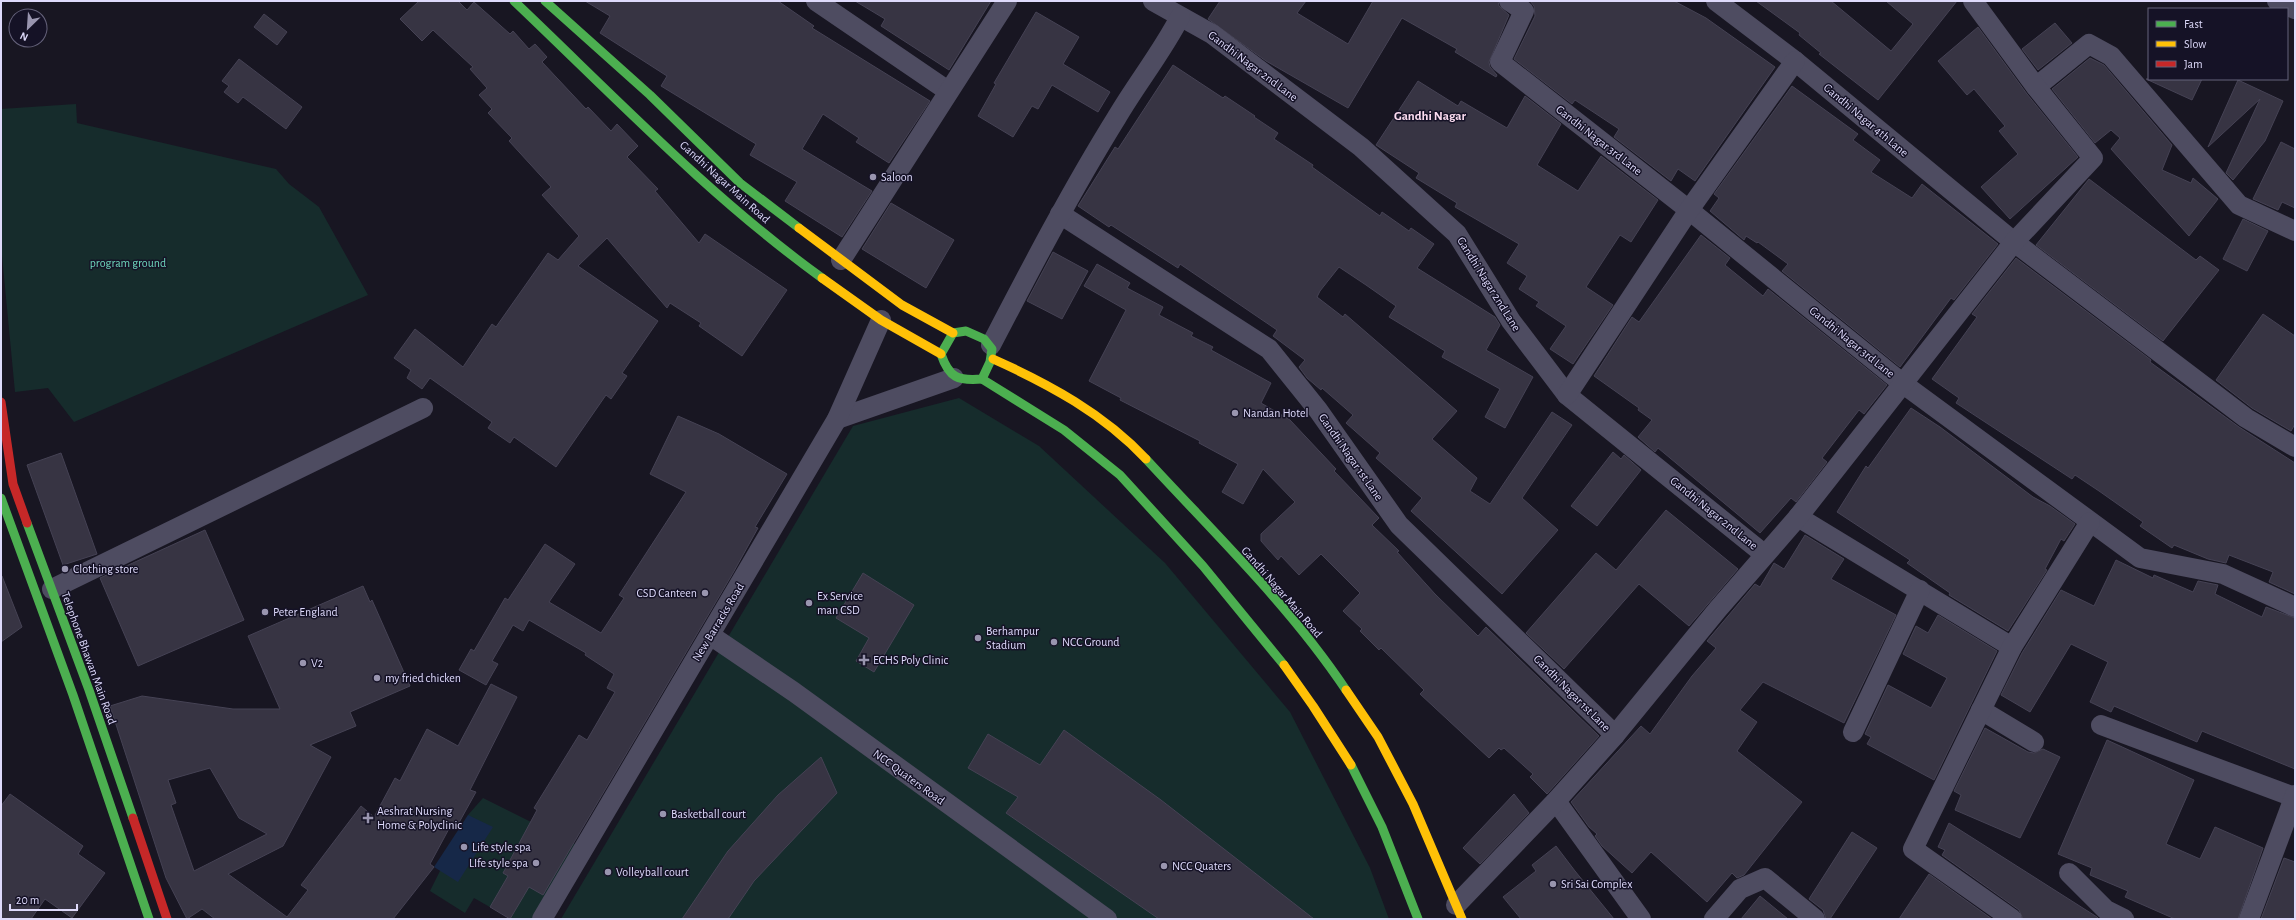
<svg xmlns="http://www.w3.org/2000/svg" width="2296" height="920" viewBox="0 0 2296 920" font-family="'Alegreya Sans',sans-serif">
	<style>
		.green { fill: #162c2c }
		.water { fill: #162848 }
		.building { fill: #373443; stroke: #454254; fill-rule: evenodd }
		.lines { fill: none; stroke-linecap: round; stroke-linejoin: round }
		.street { stroke: #4e4c61; stroke-width: 20 }
		.fast { stroke: #4caf50; stroke-width: 9 }
		.slow { stroke: #ffc107; stroke-width: 9 }
		.jam { stroke: #c62828; stroke-width: 9 }
		.poi-dot { fill: #9995af; stroke: #151226; stroke-width: 1.5 }
		.labels { text-anchor: middle; dominant-baseline: central; stroke-width: 3; stroke-linejoin: round; paint-order: stroke }
		.street-label { font-size: 12px; fill: #dedafb; stroke: #151226 }
		.poi-label { font-size: 12px; fill: #dedafb; stroke: #151226; text-anchor: start }
		.park-label { font-size: 12px; fill: #6dd5bb; stroke: #151226 }
		.neighbourhood-label { font-size: 13px; font-weight: bold; fill: #fcdcf0; stroke: #151226 }
	</style>
	<rect width="100%" height="100%" fill="#181622"/>
	<!-- green -->
	<g class="green">
		<path d="M 76,104 L 77,123 L 276,169 L 289,184 L 319,207 L 368,295 L 74,422 L 48,388 L 15,392 L 1,245 L 1,109 Z"/>
		<path d="M 959,398 L 1039,446 L 1165,563 L 1290,712 L 1370,868 L 1389,919 L 561,919 L 853,426 Z"/>
		<path d="M 483,798 L 581,847 L 537,919 L 511,919 L 474,898 L 465,913 L 430,891 L 468,815 Z"/>
	</g>
	<!-- water -->
	<path class="water" d="M 468,815 L 493,827 L 458,882 L 434,867 Z"/>
	<!-- building -->
	<g class="building">
		<path d="M 419,1 L 458,1 L 467,10 L 474,2 L 510,34 L 513,31 L 529,49 L 535,44 L 547,57 L 542,62 L 586,109 L 588,107 L 611,131 L 617,124 L 638,146 L 627,157 L 658,189 L 655,191 L 699,243 L 705,234 L 787,290 L 742,356 L 699,326 L 701,323 L 670,303 L 667,308 L 607,238 L 578,266 L 658,321 L 622,373 L 627,376 L 611,399 L 606,395 L 556,467 L 514,437 L 510,443 L 488,428 L 492,422 L 430,378 L 422,389 L 407,378 L 411,370 L 394,358 L 415,329 L 463,367 L 492,324 L 496,327 L 548,253 L 558,260 L 579,236 L 542,195 L 551,187 L 509,141 L 512,138 L 488,113 L 492,109 L 479,95 L 487,88 L 470,69 L 473,67 L 433,30 L 422,41 L 400,19 Z"/>
		<path d="M 585,1 L 778,1 L 814,26 L 812,28 L 930,101 L 889,163 L 856,142 L 859,138 L 823,114 L 802,149 L 872,191 L 842,237 L 785,201 L 797,182 L 750,155 L 756,144 L 661,86 L 667,76 L 600,33 L 610,16 Z"/>
		<path d="M 855,1 L 991,1 L 949,70 L 881,26 L 885,19 Z"/>
		<path d="M 1220,1 L 1306,1 L 1297,13 L 1348,44 L 1373,1 L 1498,1 L 1499,6 L 1509,15 L 1489,62 L 1490,67 L 1497,75 L 1496,77 L 1455,52 L 1457,49 L 1402,18 L 1348,108 L 1266,61 L 1208,19 Z"/>
		<path d="M 1530,1 L 1674,1 L 1706,18 L 1775,67 L 1695,181 L 1678,169 L 1671,181 L 1614,137 L 1619,129 L 1575,100 L 1572,104 L 1514,59 L 1535,16 L 1534,6 Z"/>
		<path d="M 1756,1 L 1831,1 L 1891,51 L 1913,24 L 1886,1 L 1957,1 L 1878,100 L 1819,54 L 1821,53 L 1799,35 L 1800,33 Z"/>
		<path d="M 1036,12 L 1079,37 L 1063,64 L 1110,92 L 1098,112 L 1052,85 L 1038,109 L 1032,106 L 1013,137 L 978,116 L 996,84 L 994,83 Z"/>
		<path d="M 264,14 L 287,32 L 277,45 L 254,27 Z"/>
		<path d="M 2055,23 L 2072,43 L 2038,70 L 2022,49 Z"/>
		<path d="M 1978,27 L 2027,94 L 2078,157 L 2010,219 L 1981,187 L 2018,154 L 1999,131 L 2005,126 L 1974,89 L 1967,95 L 1938,61 Z"/>
		<path d="M 2090,58 L 2104,65 L 2172,145 L 2162,170 L 2191,183 L 2193,178 L 2218,199 L 2189,236 L 2111,149 L 2120,138 L 2111,130 L 2095,143 L 2052,89 Z"/>
		<path d="M 239,59 L 302,107 L 286,129 L 243,97 L 238,103 L 224,92 L 229,86 L 222,81 Z"/>
		<path d="M 1173,65 L 1223,98 L 1225,96 L 1255,116 L 1254,117 L 1278,133 L 1274,139 L 1313,165 L 1312,167 L 1380,216 L 1382,212 L 1409,231 L 1411,228 L 1434,244 L 1417,268 L 1495,317 L 1500,325 L 1486,350 L 1533,377 L 1505,428 L 1485,417 L 1500,389 L 1442,357 L 1445,351 L 1389,317 L 1396,306 L 1366,285 L 1339,267 L 1320,291 L 1317,297 L 1343,317 L 1345,314 L 1457,411 L 1432,439 L 1477,478 L 1470,491 L 1490,504 L 1552,412 L 1572,425 L 1522,498 L 1558,530 L 1502,594 L 1411,511 L 1422,498 L 1376,458 L 1380,453 L 1346,423 L 1353,415 L 1322,388 L 1321,390 L 1307,378 L 1299,367 L 1305,360 L 1273,336 L 1277,330 L 1180,264 L 1178,268 L 1111,225 L 1109,227 L 1078,206 L 1115,147 L 1118,149 Z"/>
		<path d="M 2146,79 L 2202,79 L 2192,100 Z"/>
		<path d="M 2238,80 L 2283,101 L 2265,141 L 2233,180 L 2226,173 L 2260,99 L 2208,147 Z"/>
		<path d="M 1418,81 L 1458,106 L 1461,101 L 1507,128 L 1525,96 L 1561,124 L 1537,165 L 1578,191 L 1601,156 L 1658,200 L 1631,242 L 1620,235 L 1586,287 L 1613,305 L 1573,364 L 1550,349 L 1566,326 L 1536,306 L 1539,302 L 1519,289 L 1527,276 L 1507,263 L 1519,244 L 1455,207 L 1457,203 L 1416,178 L 1419,173 L 1376,145 Z"/>
		<path d="M 1792,86 L 1858,134 L 1853,140 L 1880,160 L 1871,172 L 1912,198 L 1922,184 L 1998,244 L 1954,300 L 1951,298 L 1900,367 L 1782,271 L 1788,264 L 1758,242 L 1757,243 L 1746,236 L 1744,240 L 1710,211 L 1719,198 L 1714,194 Z"/>
		<path d="M 2281,142 L 2295,149 L 2295,208 L 2282,202 L 2278,210 L 2253,199 Z"/>
		<path d="M 2089,179 L 2196,260 L 2200,256 L 2219,270 L 2163,341 L 2036,245 Z"/>
		<path d="M 891,203 L 954,240 L 926,288 L 862,249 Z"/>
		<path d="M 2243,219 L 2268,231 L 2247,271 L 2223,259 Z"/>
		<path d="M 1701,235 L 1730,258 L 1725,265 L 1763,296 L 1768,289 L 1887,385 L 1864,414 L 1859,410 L 1822,458 L 1827,462 L 1796,502 L 1791,498 L 1760,533 L 1658,448 L 1655,452 L 1638,437 L 1652,420 L 1638,410 L 1639,408 L 1594,376 L 1632,317 L 1639,322 Z"/>
		<path d="M 1053,252 L 1088,271 L 1062,319 L 1027,301 Z"/>
		<path d="M 2016,258 L 2151,360 L 2150,362 L 2239,427 L 2295,463 L 2295,594 L 2269,582 L 2273,572 L 2229,555 L 2226,563 L 2208,559 L 2174,545 L 2172,548 L 2140,526 L 2143,522 L 2099,491 L 2075,475 L 2072,479 L 1956,403 L 1959,398 L 1932,379 L 1977,317 L 1972,314 Z"/>
		<path d="M 1097,264 L 1130,283 L 1127,288 L 1163,307 L 1159,315 L 1193,333 L 1191,336 L 1213,347 L 1211,350 L 1271,383 L 1261,403 L 1290,420 L 1336,469 L 1334,471 L 1379,518 L 1372,525 L 1399,551 L 1397,552 L 1435,594 L 1478,636 L 1486,627 L 1599,736 L 1547,794 L 1530,777 L 1533,774 L 1504,748 L 1501,750 L 1499,748 L 1489,758 L 1420,694 L 1424,690 L 1381,648 L 1379,650 L 1360,631 L 1362,629 L 1343,611 L 1360,593 L 1321,554 L 1299,575 L 1281,556 L 1278,560 L 1261,541 L 1261,534 L 1295,502 L 1263,469 L 1243,504 L 1222,492 L 1238,464 L 1199,443 L 1200,441 L 1120,400 L 1121,398 L 1089,381 L 1126,310 L 1084,286 Z"/>
		<path d="M 2263,314 L 2295,336 L 2295,424 L 2291,431 L 2252,408 L 2216,380 Z"/>
		<path d="M 1911,408 L 1940,427 L 2033,497 L 2050,506 L 2075,524 L 2064,541 L 2061,539 L 2045,569 L 2047,570 L 2008,631 L 1949,595 L 1950,593 L 1907,563 L 1910,560 L 1837,512 L 1866,466 L 1868,468 Z"/>
		<path d="M 678,416 L 719,434 L 787,474 L 755,527 L 758,528 L 733,573 L 543,895 L 529,887 L 510,919 L 490,907 L 508,876 L 503,873 L 537,810 L 534,808 L 579,735 L 587,740 L 615,692 L 607,688 L 614,674 L 585,655 L 586,653 L 529,620 L 523,631 L 513,625 L 492,661 L 498,664 L 486,685 L 459,670 L 471,649 L 474,651 L 505,598 L 508,600 L 545,544 L 575,564 L 549,602 L 601,633 L 624,598 L 619,595 L 686,492 L 650,474 Z"/>
		<path d="M 1613,452 L 1621,459 L 1624,455 L 1641,470 L 1597,526 L 1571,506 Z"/>
		<path d="M 61,453 L 97,554 L 63,565 L 27,465 Z"/>
		<path d="M 1666,510 L 1738,569 L 1689,626 L 1639,584 L 1564,669 L 1526,633 L 1596,553 L 1616,570 Z"/>
		<path d="M 205,530 L 244,620 L 138,666 L 100,578 Z"/>
		<path d="M 1805,535 L 1844,559 L 1831,579 L 1896,615 L 1844,723 L 1763,682 L 1740,710 L 1757,722 L 1737,751 L 1802,802 L 1744,875 L 1737,878 L 1732,873 L 1707,902 L 1651,852 L 1632,873 L 1602,846 L 1595,836 L 1597,834 L 1589,827 L 1571,802 L 1641,726 L 1650,734 L 1692,676 L 1716,648 L 1707,641 L 1755,584 L 1760,587 L 1774,563 L 1784,569 Z"/>
		<path d="M 2116,560 L 2153,578 L 2154,575 L 2193,592 L 2198,581 L 2218,585 L 2215,594 L 2262,617 L 2266,607 L 2295,618 L 2295,769 L 2202,731 L 2197,742 L 2114,706 L 2111,712 L 2090,702 L 2108,662 L 2071,644 L 2030,712 L 2001,695 L 2022,653 L 2061,590 L 2094,606 Z"/>
		<path d="M 863,573 L 914,605 L 874,672 L 856,661 L 869,638 L 836,618 Z"/>
		<path d="M 2,576 L 22,627 L 1,642 L 1,577 Z"/>
		<path d="M 363,586 L 370,602 L 372,600 L 410,686 L 350,712 L 356,726 L 310,745 L 331,757 L 283,846 L 228,874 L 287,917 L 308,890 L 301,885 L 361,806 L 374,817 L 395,778 L 400,781 L 427,729 L 458,746 L 491,684 L 517,697 L 470,790 L 476,792 L 456,828 L 451,825 L 430,864 L 434,867 L 393,919 L 215,919 L 202,909 L 187,919 L 166,878 L 110,706 L 142,696 L 233,709 L 280,709 L 248,636 ZM 210,768 L 239,818 L 267,834 L 194,871 L 171,805 L 176,803 L 168,780 Z"/>
		<path d="M 1938,615 L 1997,651 L 1934,780 L 1867,744 L 1871,737 L 1865,734 L 1888,685 L 1931,708 L 1947,678 L 1903,654 L 1916,626 L 1928,633 Z"/>
		<path d="M 1985,728 L 2028,752 L 2034,753 L 2043,749 L 2060,757 L 2020,838 L 1955,810 L 1961,795 L 1954,791 Z"/>
		<path d="M 1064,730 L 1161,800 L 1314,919 L 1159,919 L 1006,813 L 1018,797 L 968,768 L 988,734 L 1040,765 Z"/>
		<path d="M 2107,740 L 2194,780 L 2166,844 L 2200,859 L 2215,827 L 2263,848 L 2238,919 L 2175,919 L 2125,897 L 2128,891 L 2090,875 L 2092,868 L 2058,854 Z"/>
		<path d="M 821,757 L 837,793 L 754,881 L 728,919 L 682,919 L 728,851 L 778,795 Z"/>
		<path d="M 10,794 L 83,846 L 78,854 L 105,873 L 72,918 L 45,899 L 31,919 L 1,919 L 1,806 Z"/>
		<path d="M 1514,794 L 1529,813 L 1480,864 L 1463,848 Z"/>
		<path d="M 1949,823 L 2097,917 L 2099,919 L 2023,919 L 2019,910 L 1942,855 L 1945,850 L 1938,847 Z"/>
		<path d="M 1852,832 L 1877,848 L 1830,919 L 1826,919 L 1823,910 L 1809,899 Z"/>
		<path d="M 1556,846 L 1575,871 L 1614,919 L 1521,919 L 1503,897 L 1536,871 L 1532,865 Z"/>
		<path d="M 2284,858 L 2295,862 L 2295,919 L 2261,919 Z"/>
		<path d="M 1929,874 L 1992,919 L 1899,919 Z"/>
		<path d="M 1760,896 L 1788,919 L 1741,919 Z"/>
	</g>
	<g class="lines">
		<!-- street -->
		<g class="street">
			<path d="M 816,1 L 948,91"/>
			<path d="M 1153,1 L 1212,34 L 1361,147 L 1457,234 L 1511,321 L 1567,395 L 1764,554"/>
			<path d="M 1509,1 L 1524,11 L 1500,62 L 1689,210 L 1902,383 L 2140,558 L 2223,574 L 2295,607"/>
			<path d="M 1716,1 L 1795,61 L 2014,242 L 2246,418 L 2295,447"/>
			<path d="M 2277,1 L 2295,9"/>
			<path d="M 2036,87 L 2089,44 L 2111,56 L 2239,205 L 2295,231"/>
			<path d="M 1060,214 L 1269,349 L 1318,410 L 1399,525 L 1615,735"/>
			<path d="M 841,260 L 1007,1"/>
			<path d="M 991,345 C 1031,268 1071,191 1117,117 C 1137,83 1162,52 1180,17"/>
			<path d="M 1567,395 L 1689,210 L 1795,61"/>
			<path d="M 837,419 L 954,378"/>
			<path d="M 1798,517 L 2012,647"/>
			<path d="M 52,589 L 423,408"/>
			<path d="M 710,635 L 794,692 L 1107,919"/>
			<path d="M 1981,710 L 2034,742"/>
			<path d="M 2101,725 L 2294,797"/>
			<path d="M 1853,732 L 1920,590"/>
			<path d="M 1556,801 L 1641,919"/>
			<path d="M 2069,873 L 2106,910 L 2124,919"/>
			<path d="M 1456,905 L 1556,801 L 1615,735 L 1718,609 L 1798,517 L 2014,242 L 2093,158 L 2036,87 L 1973,1"/>
			<path d="M 542,919 L 837,419 L 881,320"/>
			<path d="M 1714,919 L 1740,889 L 1765,878 L 1815,919"/>
			<path d="M 2012,919 L 1913,849 L 2012,647 L 2090,522"/>
			<path d="M 2249,919 L 2295,795"/>
		</g>
		<!-- fast -->
		<g class="fast">
			<path d="M 514,1 C 614,96 710,197 822,278"/>
			<path d="M 545,1 L 650,95 L 740,183 L 799,228"/>
			<path d="M 966,331 L 984,339 L 992,349 L 990,362 L 982,379 C 958,381 949,378 941,354 L 953,333 Z"/>
			<path d="M 982,379 L 1064,430 L 1120,475 L 1203,566 L 1284,665"/>
			<path d="M 1146,459 C 1215,534 1290,606 1346,690"/>
			<path d="M 1,498 L 73,695 L 149,919"/>
			<path d="M 27,523 L 89,690 L 133,818"/>
			<path d="M 1351,765 L 1382,827 L 1418,919"/>
		</g>
		<!-- slow -->
		<g class="slow">
			<path d="M 799,228 L 902,305 L 953,333"/>
			<path d="M 822,278 L 881,320 L 941,354"/>
			<path d="M 993,359 C 1049,384 1104,414 1146,459"/>
			<path d="M 1284,665 L 1313,706 L 1351,765"/>
			<path d="M 1346,690 L 1378,737 L 1413,804 L 1462,919"/>
		</g>
		<!-- jam -->
		<g class="jam">
			<path d="M 1,402 L 13,484 L 27,523"/>
			<path d="M 133,818 L 167,919"/>
		</g>
	</g>
	<!-- markers -->
	<g class="poi-dot">
		<circle cx="873" cy="177" r="4"/>
		<circle cx="1235" cy="413" r="4"/>
		<circle cx="65" cy="569" r="4"/>
		<circle cx="705" cy="593" r="4"/>
		<circle cx="809" cy="603" r="4"/>
		<circle cx="265" cy="612" r="4"/>
		<circle cx="978" cy="638" r="4"/>
		<circle cx="1054" cy="642" r="4"/>
		<path d="M862 654h4v4h4v4h-4v4h-4v-4h-4v-4h4z"/>
		<circle cx="303" cy="663" r="4"/>
		<circle cx="377" cy="678" r="4"/>
		<circle cx="663" cy="814" r="4"/>
		<path d="M366 812h4v4h4v4h-4v4h-4v-4h-4v-4h4z"/>
		<circle cx="464" cy="847" r="4"/>
		<circle cx="536" cy="863" r="4"/>
		<circle cx="1164" cy="866" r="4"/>
		<circle cx="608" cy="872" r="4"/>
		<circle cx="1553" cy="884" r="4"/>
	</g>
	<g class="labels">
		<!-- street labels -->
		<g class="street-label">
			<text transform="translate(1253 66) rotate(37)">Gandhi Nagar 2nd Lane</text>
			<text transform="translate(1866 120) rotate(40)">Gandhi Nagar 4th Lane</text>
			<text transform="translate(1599 140) rotate(38)">Gandhi Nagar 3rd Lane</text>
			<text transform="translate(725 182) rotate(42)">Gandhi Nagar Main Road</text>
			<text transform="translate(1489 284) rotate(58)">Gandhi Nagar 2nd Lane</text>
			<text transform="translate(1852 342) rotate(39)">Gandhi Nagar 3rd Lane</text>
			<text transform="translate(1351 457) rotate(55)">Gandhi Nagar 1st Lane</text>
			<text transform="translate(1714 513) rotate(39)">Gandhi Nagar 2nd Lane</text>
			<text transform="translate(1282 592) rotate(49)">Gandhi Nagar Main Road</text>
			<text transform="translate(718 622) rotate(-59)">New Barracks Road</text>
			<text transform="translate(89 658) rotate(70)">Telephone Bhawan Main Road</text>
			<text transform="translate(1572 693) rotate(45)">Gandhi Nagar 1st Lane</text>
			<text transform="translate(909 777) rotate(36)">NCC Quaters Road</text>
		</g>
		<!-- poi labels -->
		<g class="poi-label">
			<text x="881" y="177">Saloon</text>
			<text x="1243" y="413">Nandan Hotel</text>
			<text x="73" y="569">Clothing store</text>
			<text x="697" y="593" text-anchor="end">CSD Canteen</text>
			<text x="817" y="596">Ex Service<tspan x="817" dy="14">man CSD</tspan></text>
			<text x="273" y="612">Peter England</text>
			<text x="986" y="631">Berhampur<tspan x="986" dy="14">Stadium</tspan></text>
			<text x="1062" y="642">NCC Ground</text>
			<text x="873" y="660">ECHS Poly Clinic</text>
			<text x="311" y="663">V2</text>
			<text x="385" y="678">my fried chicken</text>
			<text x="377" y="811">Aeshrat Nursing<tspan x="377" dy="14">Home &amp; Polyclinic</tspan></text>
			<text x="671" y="814">Basketball court</text>
			<text x="472" y="847">Life style spa</text>
			<text x="528" y="863" text-anchor="end">LIfe style spa</text>
			<text x="1172" y="866">NCC Quaters</text>
			<text x="616" y="872">Volleyball court</text>
			<text x="1561" y="884">Sri Sai Complex</text>
		</g>
		<!-- park labels -->
		<g class="park-label">
			<text x="128" y="263">program ground</text>
		</g>
		<!-- neighbourhood labels -->
		<g class="neighbourhood-label">
			<text x="1430" y="116">Gandhi Nagar</text>
		</g>
	</g>
	<!-- border -->
	<rect width="2296" height="920" fill="none" stroke="#dedafb" stroke-width="4"/>
	<!-- legend -->
	<rect x="2148" y="8" width="140" height="72" fill="#151226" stroke="#65627b"/>
	<rect x="2156" y="21" width="20" height="6" fill="#4caf50" stroke="#65627b"/>
	<text x="2184" y="28" font-size="12" fill="#dedafb">Fast</text>
	<rect x="2156" y="41" width="20" height="6" fill="#ffc107" stroke="#65627b"/>
	<text x="2184" y="48" font-size="12" fill="#dedafb">Slow</text>
	<rect x="2156" y="61" width="20" height="6" fill="#c62828" stroke="#65627b"/>
	<text x="2184" y="68" font-size="12" fill="#dedafb">Jam</text>
	<!-- north arrow -->
	<g transform="translate(28 28) rotate(205)"><circle r="19" fill="#151226" stroke="#65627b"/>
	<path d="M0-3L7 15L0 10L-7 15Z" fill="#9995af"/>
	<text y="-6" font-size="11" font-weight="bold" text-anchor="middle" fill="#dedafb">N</text>
	</g>
	<!-- scale -->
	<path d="M10 904v6h67v-6" fill="none" stroke="#dedafb" stroke-width="2"/>
	<text x="16" y="904" font-size="12" fill="#dedafb" stroke="#151226" stroke-width="3" paint-order="stroke">20 m</text>
</svg>
